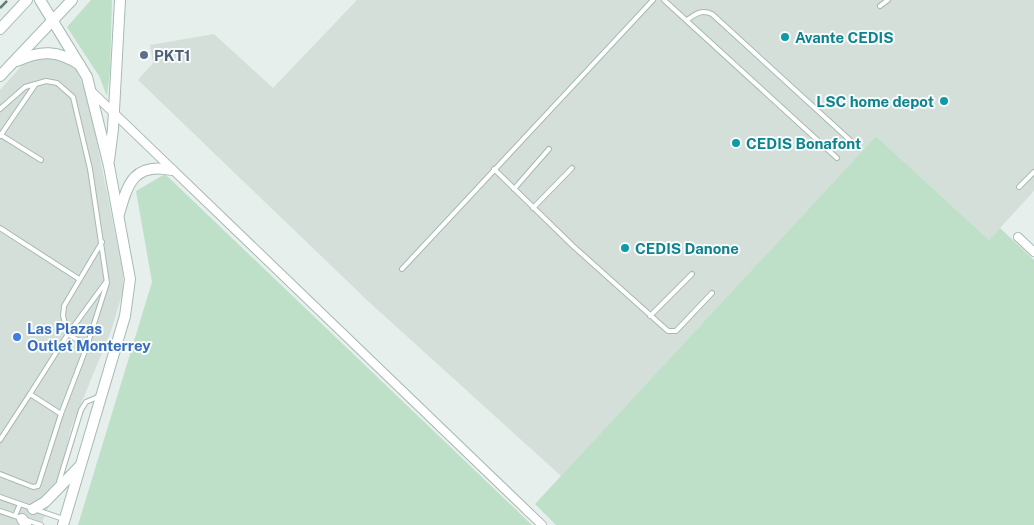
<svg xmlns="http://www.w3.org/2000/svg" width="1034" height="525" viewBox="0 0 1034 525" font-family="'Public Sans',sans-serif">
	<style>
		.built { fill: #d4dfda }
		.green { fill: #bfe0c8 }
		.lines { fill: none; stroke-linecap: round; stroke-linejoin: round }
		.lane-casing { stroke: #a8b8b2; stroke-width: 6 }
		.street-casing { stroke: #a8b8b2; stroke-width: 10 }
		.secondary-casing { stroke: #a4bbb3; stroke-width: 12 }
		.lane { stroke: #fff; stroke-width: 4 }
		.street { stroke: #fff; stroke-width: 8 }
		.secondary { stroke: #fff; stroke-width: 10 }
		.rail { stroke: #5f7d75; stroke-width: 2.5; stroke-dasharray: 10 5; stroke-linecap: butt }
		.culture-dot { fill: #0f9aa8; stroke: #f7fbf9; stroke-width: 2 }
		.service-dot { fill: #5c6f8a; stroke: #f7fbf9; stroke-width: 2 }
		.shop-dot { fill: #3f7fe0; stroke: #f7fbf9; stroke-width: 2 }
		.labels { text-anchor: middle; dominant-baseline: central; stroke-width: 4; stroke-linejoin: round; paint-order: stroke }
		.culture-label { font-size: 15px; font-weight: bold; fill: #0d838f; stroke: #f7fbf9; text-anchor: start }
		.service-label { font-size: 15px; font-weight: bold; fill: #4e5e75; stroke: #f7fbf9; text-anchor: start }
		.shop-label { font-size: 15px; font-weight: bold; fill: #366cbe; stroke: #f7fbf9; text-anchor: start }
	</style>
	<rect width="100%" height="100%" fill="#e6efeb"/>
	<!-- built -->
	<g class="built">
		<path d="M 357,0 L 1034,0 L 1034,191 L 989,240 L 876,136 L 561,476 L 369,302 L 138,80 L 153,63 L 150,45 L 214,34 L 273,88 Z"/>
		<path d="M 46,56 L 66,61 L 75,68 L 87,93 L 123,273 L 123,291 L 111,331 L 71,428 L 58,484 L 41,525 L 0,525 L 0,90 L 25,62 Z"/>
	</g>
	<!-- green -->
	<g class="green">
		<path d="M 91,0 L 112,0 L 110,71 L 107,96 L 99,76 L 67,27 Z"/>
		<path d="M 876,136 L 989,240 L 1000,228 L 1034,260 L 1034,525 L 556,525 L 535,504 Z"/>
		<path d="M 165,174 L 532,525 L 78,525 L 152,282 L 136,191 Z"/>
	</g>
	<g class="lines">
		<defs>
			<g id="lane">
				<path d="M 664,0 L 837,158"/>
				<path d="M 880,6 L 888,0"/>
				<path d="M 687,20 C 696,14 701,9 712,14 L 852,142"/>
				<path d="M 0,109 L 25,87 L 46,81 L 57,83 L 73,97 L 90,169 L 107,283 L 87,346 L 61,414 L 30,394 L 0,440"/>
				<path d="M 1,135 L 41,160"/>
				<path d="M 0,136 L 35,85"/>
				<path d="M 494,169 L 573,246 L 668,331 L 676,331 L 712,293"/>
				<path d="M 1019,187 L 1034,172"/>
				<path d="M 514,189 L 549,149"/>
				<path d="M 533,208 L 572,168"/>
				<path d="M 0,228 L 79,279"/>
				<path d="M 402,269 L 653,0"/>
				<path d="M 650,316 L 692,274"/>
				<path d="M 87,346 L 68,334 L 63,316 L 64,306 L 102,242"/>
				<path d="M 30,394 L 68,334 L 106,282"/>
				<path d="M 0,474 L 33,487 L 38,486 L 61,414"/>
				<path d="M 59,482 L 81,410 L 86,402 L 100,396"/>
				<path d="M 0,497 L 63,519"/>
				<path d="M 0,511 L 41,525"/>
				<path d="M 15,516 L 20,504"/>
			</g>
			<g id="street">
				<path d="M 91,91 L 542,525"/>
				<path d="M 1018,237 L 1034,252"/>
			</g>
			<g id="secondary">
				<path d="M 40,0 L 87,77 L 109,166 L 130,279 L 125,316 L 63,525"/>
				<path d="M 0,29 L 27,0"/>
				<path d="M 17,61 C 41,50 58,50 80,65"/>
				<path d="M 0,76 L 72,0"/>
				<path d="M 109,160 L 113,129 L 120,0"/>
				<path d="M 119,214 C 128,183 134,162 172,170"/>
				<path d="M 33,509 L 45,502 L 80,466"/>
				<path d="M 22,519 L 26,525"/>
			</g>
		</defs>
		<!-- lane casing -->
		<use href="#lane" class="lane-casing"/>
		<!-- street casing -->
		<use href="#street" class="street-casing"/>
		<!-- secondary casing -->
		<use href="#secondary" class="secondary-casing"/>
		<!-- lane -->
		<use href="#lane" class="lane"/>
		<!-- street -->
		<use href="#street" class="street"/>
		<!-- secondary -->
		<use href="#secondary" class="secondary"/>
		<!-- rail -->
		<path class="rail" d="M 0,8 L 8,0"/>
	</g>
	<!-- markers -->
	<g class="culture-dot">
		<circle cx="785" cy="37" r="5"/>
		<circle cx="944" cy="101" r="5"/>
		<circle cx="736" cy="143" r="5"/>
		<circle cx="625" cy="248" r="5"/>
	</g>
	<circle class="service-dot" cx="144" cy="55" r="5"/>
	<circle class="shop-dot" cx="17" cy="337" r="5"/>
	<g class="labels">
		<!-- culture labels -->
		<g class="culture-label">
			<text x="795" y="37">Avante CEDIS</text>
			<text x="934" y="101" text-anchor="end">LSC home depot</text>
			<text x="746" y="143">CEDIS Bonafont</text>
			<text x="635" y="248">CEDIS Danone</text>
		</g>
		<!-- service labels -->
		<g class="service-label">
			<text x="154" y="55">PKT1</text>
		</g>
		<!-- shop labels -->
		<g class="shop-label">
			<text x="27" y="328">Las Plazas<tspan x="27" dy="17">Outlet Monterrey</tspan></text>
		</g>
	</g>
</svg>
